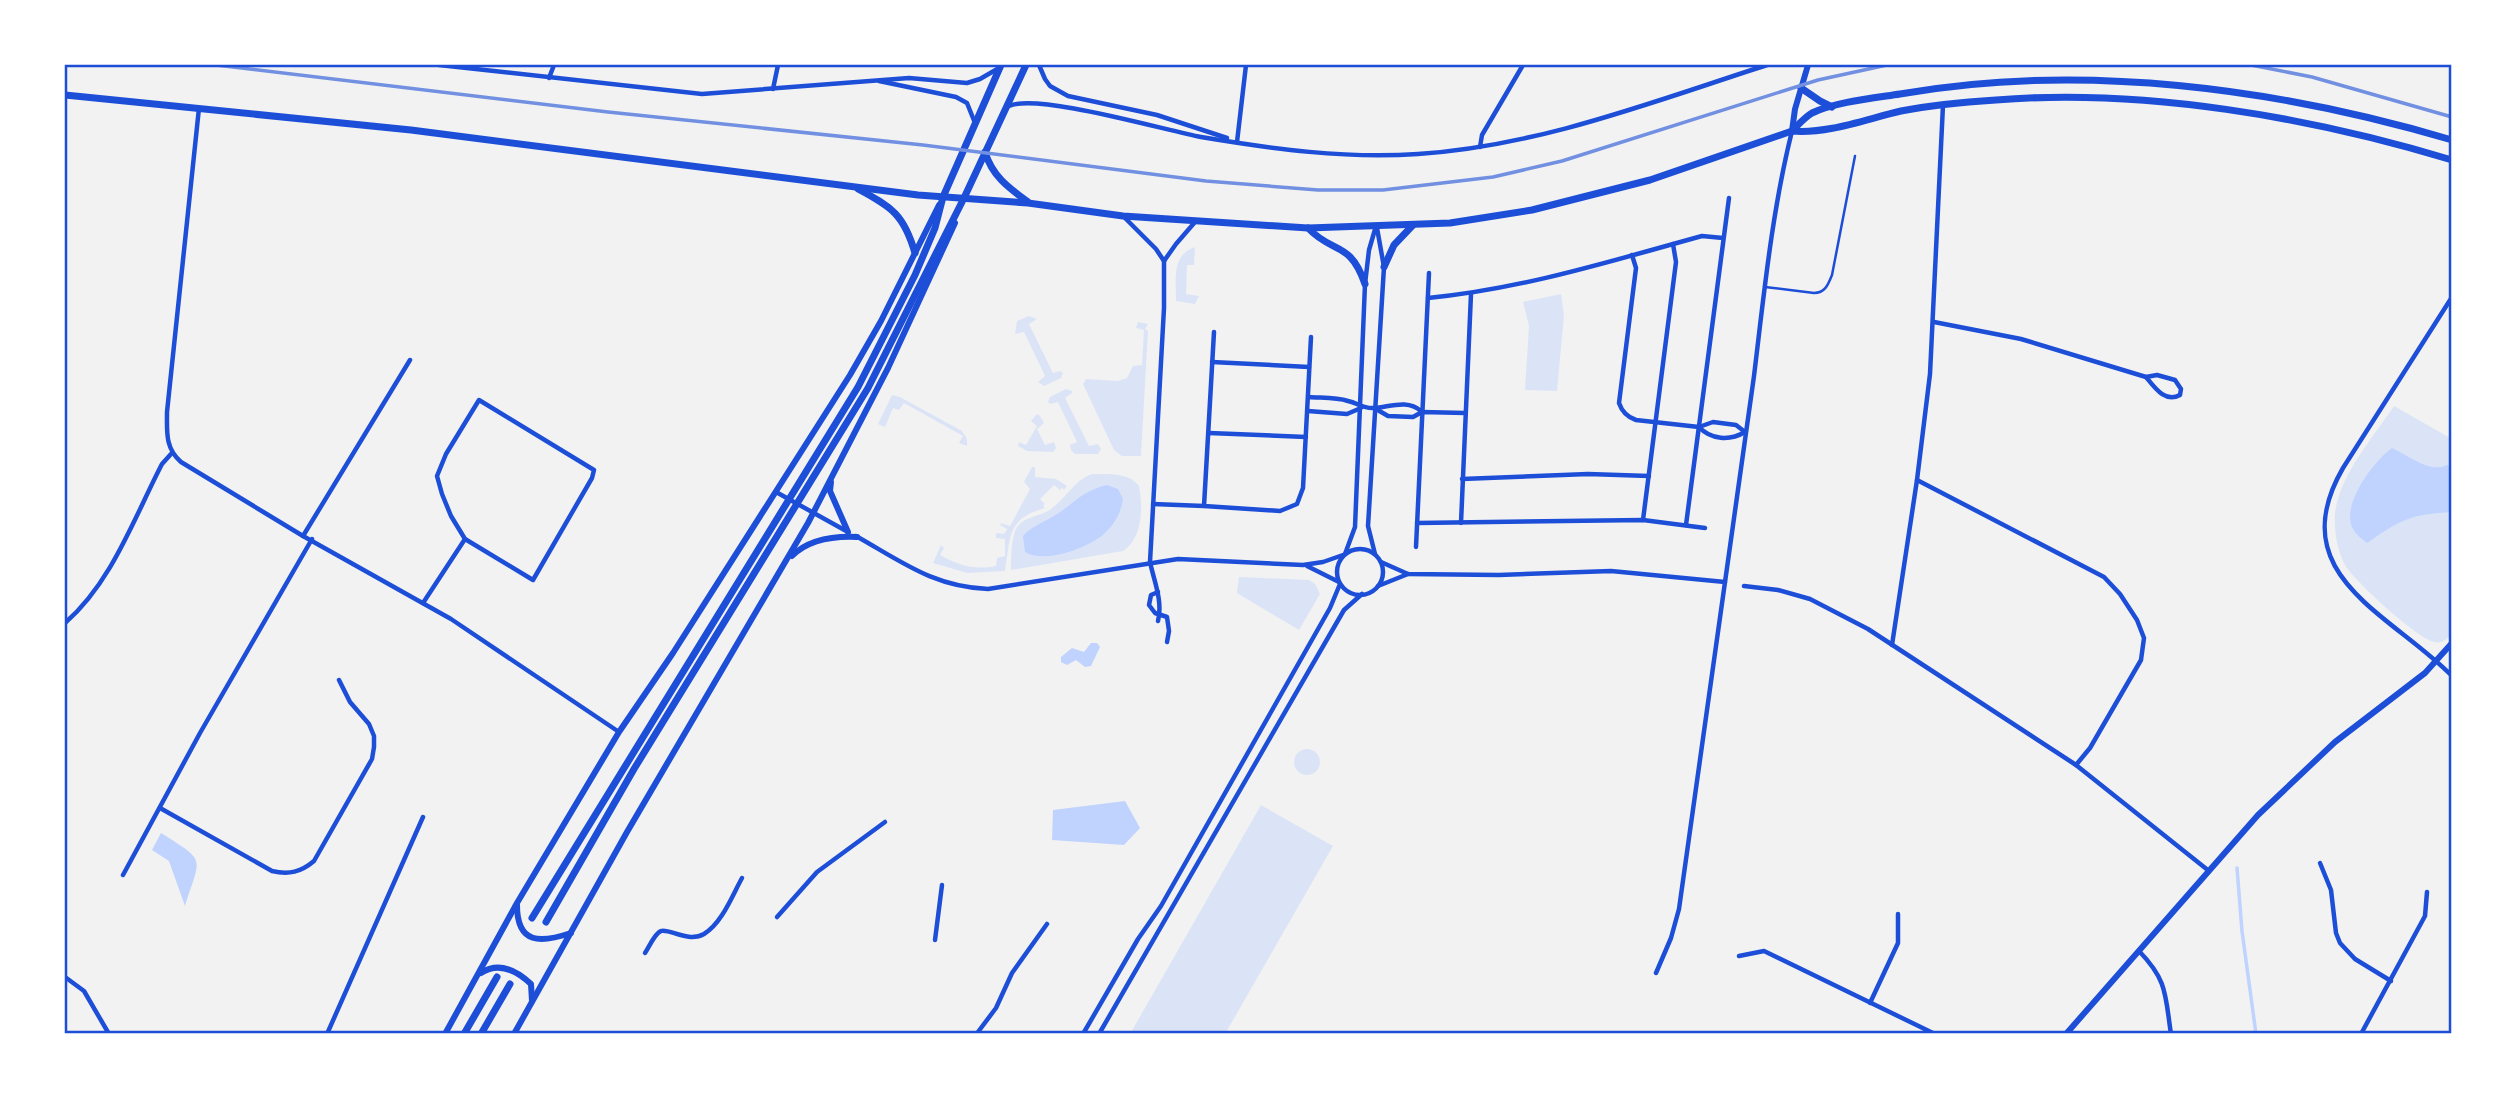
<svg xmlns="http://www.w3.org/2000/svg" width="2517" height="1099" viewBox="0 0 2517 1099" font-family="'Crimson Pro',serif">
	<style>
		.green { fill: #dbe4f7 }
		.water { fill: #bfd3fe }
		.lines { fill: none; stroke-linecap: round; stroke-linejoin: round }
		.stream { stroke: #bfd3fe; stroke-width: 3.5 }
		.service { stroke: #1d4ed8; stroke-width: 2.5 }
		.minor { stroke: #1d4ed8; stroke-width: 4.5 }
		.tertiary { stroke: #1d4ed8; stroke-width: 6 }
		.secondary { stroke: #1d4ed8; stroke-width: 7 }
		.rail { stroke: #7290e2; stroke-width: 3.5 }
		.neatline { fill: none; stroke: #1d4ed8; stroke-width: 2.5 }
	</style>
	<rect width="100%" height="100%" fill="#f2f2f2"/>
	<!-- green -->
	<g class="green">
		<path d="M 1195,247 L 1194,265 L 1187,265 L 1186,294 L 1199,296 L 1195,304 L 1176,301 C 1176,281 1171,255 1195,247 Z"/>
		<path d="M 1561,294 L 1564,316 L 1557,391 L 1525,390 L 1529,326 L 1523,302 Z"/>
		<path d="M 1029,316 L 1037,319 L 1029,324 L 1053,373 L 1060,371 L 1063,373 L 1061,378 L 1044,386 L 1038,382 L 1045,376 L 1024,332 L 1015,334 L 1017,321 Z"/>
		<path d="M 1138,322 L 1148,324 L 1145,329 L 1148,331 L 1141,456 L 1122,456 L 1114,450 L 1083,384 L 1086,379 L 1118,381 L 1127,378 L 1133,366 L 1142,365 L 1144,330 L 1136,328 Z"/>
		<path d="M 1066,389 L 1072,391 L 1072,393 L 1065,398 L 1089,446 L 1098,444 L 1101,449 L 1098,454 L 1075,454 L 1071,450 L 1070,445 L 1077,442 L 1058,402 L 1050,404 L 1048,402 L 1050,397 Z"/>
		<path d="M 892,395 L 900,397 L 962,431 L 967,439 L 967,446 L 959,443 L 963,436 L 904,403 L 899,410 L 893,408 L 885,427 L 878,424 Z"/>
		<path d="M 2394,406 L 2452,439 L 2452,634 C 2447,639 2442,644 2434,642 C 2418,639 2354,581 2345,565 C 2337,550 2334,531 2335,513 C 2340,474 2373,438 2394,406 Z"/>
		<path d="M 1037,414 L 1040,416 L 1044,423 L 1037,429 L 1045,445 L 1054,442 L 1056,448 L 1053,452 L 1027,451 L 1018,446 L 1019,442 L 1026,445 L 1037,426 L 1031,421 Z"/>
		<path d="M 1032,467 L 1035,467 L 1035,477 L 1056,479 L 1067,486 L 1064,490 L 1062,488 L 1060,490 L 1054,485 L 1040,499 L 1045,504 L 1043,506 L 1045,508 C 1006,519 1011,537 1005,571 L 967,573 L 933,563 L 941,545 L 944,548 L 940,555 C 961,566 973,570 996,566 L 997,558 L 1005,556 L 1005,539 L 996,538 L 996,533 L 1004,534 L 1007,529 L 1000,525 L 1001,523 L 1010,526 L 1030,489 L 1024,482 Z"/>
		<path d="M 1092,474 C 1108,474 1129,472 1139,486 C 1143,507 1143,538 1123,551 L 1011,570 C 1011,559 1011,537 1017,527 C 1024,517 1036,517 1046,512 C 1064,503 1072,481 1092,474 Z"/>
		<path d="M 1239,577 L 1309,580 L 1315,584 L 1320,594 L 1299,630 L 1237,593 Z"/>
		<circle cx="1307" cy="762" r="13"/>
		<path d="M 1261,805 L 1333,846 L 1225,1034 L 1130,1034 Z"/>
	</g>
	<!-- water -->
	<g class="water">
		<path d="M 2392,448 C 2408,455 2430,474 2447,465 L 2452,468 L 2452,512 C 2411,514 2400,520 2367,543 C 2362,539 2355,534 2352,527 C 2342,503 2374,461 2392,448 Z"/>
		<path d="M 1107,485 L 1118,489 L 1123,499 C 1121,512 1115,524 1105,533 C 1089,548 1045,564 1025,552 L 1023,536 C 1031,527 1042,523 1052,517 C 1075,504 1079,492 1107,485 Z"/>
		<path d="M 1091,643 L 1097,643 L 1100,647 L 1091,666 L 1085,667 L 1076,660 L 1067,665 L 1061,662 L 1061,657 L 1072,648 L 1084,652 Z"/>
		<path d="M 1125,801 L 1140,828 L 1124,845 L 1052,840 L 1053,810 Z"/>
		<path d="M 161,833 C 207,862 201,856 185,906 L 169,861 L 152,850 Z"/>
	</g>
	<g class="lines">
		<!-- stream -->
		<path class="stream" d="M 2237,868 L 2242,931 L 2256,1034"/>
		<!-- service -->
		<path class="service" d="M 1765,287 L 1814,293 C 1825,293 1828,285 1832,275 L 1855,156"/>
		<!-- minor -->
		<g class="minor">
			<path d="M 439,65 L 702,94 L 909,78 L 967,83 L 980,79 L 999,68"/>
			<path d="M 1039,65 L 1045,79 L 1050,86 L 1068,96 L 1157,115 L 1227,138"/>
			<path d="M 549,78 L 554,65"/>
			<path d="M 879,81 L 956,97 L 967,103 L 975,123"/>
			<path d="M 773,89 L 778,65"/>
			<path d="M 1009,106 C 1038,93 1164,130 1201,137 C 1273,149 1345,159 1418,154 C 1539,146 1652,102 1767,65"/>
			<path d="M 199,108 L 167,412 C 167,432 165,448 181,462 L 303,536 L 451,619 L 619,732"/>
			<path d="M 1237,142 L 1246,65"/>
			<path d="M 1480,147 L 1482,135 L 1523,65"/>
			<path d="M 1123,216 L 1156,249 L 1164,261"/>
			<path d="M 1632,255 L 1636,268 L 1619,403 C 1622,412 1627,417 1636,420 L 1699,427 L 1713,422 L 1736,425 L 1745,432 C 1730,441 1711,440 1699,427"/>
			<path d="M 2452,297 L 2343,468 C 2281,575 2390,613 2452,676"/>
			<path d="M 1428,298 C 1522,289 1611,261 1702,236 L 1723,238"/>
			<path d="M 1934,322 L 2021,339 L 2146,377"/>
			<path d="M 1214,332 L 1204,506 L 1280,511 L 1297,504 L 1303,488 L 1311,337"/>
			<path d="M 1212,362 L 1309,367"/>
			<path d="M 2157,375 L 2175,380 L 2181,389 L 2180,395 C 2165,403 2155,388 2146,377 Z"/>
			<path d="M 1309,397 C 1321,398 1336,397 1348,401 C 1358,403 1363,409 1374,408 C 1390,407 1407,399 1421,411"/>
			<path d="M 479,400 L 594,470 L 592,478 L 533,580 L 465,539 L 451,516 L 442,494 L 437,476 L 446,454 Z"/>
			<path d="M 1376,409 L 1388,416 L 1413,417 L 1422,412 L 1465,413"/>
			<path d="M 1308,411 L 1347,414 L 1361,408"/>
			<path d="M 1209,433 L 1306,437"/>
			<path d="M 1462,479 L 1588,474 L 1649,476"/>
			<path d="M 1917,480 L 2104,577 L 2120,594 L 2137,620 L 2144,638 L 2141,660 L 2090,748 L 2076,765"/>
			<path d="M 776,492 L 848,532"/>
			<path d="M 1153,504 L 1204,506"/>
			<path d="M 1643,520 L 1676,262 L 1673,244"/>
			<path d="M 1417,523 L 1643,520 L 1705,528"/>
			<path d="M 1461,523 L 1471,294"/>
			<path d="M 1686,525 L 1729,198"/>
			<path d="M 303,536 L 410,360"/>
			<path d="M 856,536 C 902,562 934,587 988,589 L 1178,559 L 1303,565 L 1323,562 L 1343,555"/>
			<path d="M 1416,547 L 1429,273"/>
			<circle cx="1360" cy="572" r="23"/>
			<path d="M 1345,554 L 1355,527 L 1365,284 L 1369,250 L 1376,226"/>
			<path d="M 1375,554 L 1368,526 L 1384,267 L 1377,228"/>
			<path d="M 1381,562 L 1408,574 L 1499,575 L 1611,571 L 1725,582"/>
			<path d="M 1307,566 L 1339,582"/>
			<path d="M 1378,586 L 1408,574"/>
			<path d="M 1744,586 L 1778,590 L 1810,599 L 1868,629 L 2076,765 L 2209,871"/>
			<path d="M 1158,592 L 1151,595 L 1149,605 L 1155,613 L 1167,617 L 1169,631 L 1167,642"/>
			<path d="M 423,603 L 465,539"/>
			<path d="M 1158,621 C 1163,601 1154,581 1150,562 L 1164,308 L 1164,261 L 1176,244 L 1195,222"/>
			<path d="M 65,623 C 112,582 134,518 162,464 L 171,454"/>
			<path d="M 1892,645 L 1917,480 L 1930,374 L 1943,105"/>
			<path d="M 160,808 L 272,871 C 289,875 301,872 314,861 L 372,759 L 374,747 L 374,736 L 369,724 L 350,702 L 339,680"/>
			<path d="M 2320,863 L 2331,890 L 2336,933 L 2340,943 L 2355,959 L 2391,981"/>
			<path d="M 123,875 L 200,733 L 312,539"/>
			<path d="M 777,917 L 817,872 L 885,822"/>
			<path d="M 935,940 L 942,885"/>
			<path d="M 2139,951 C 2168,981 2165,995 2171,1034"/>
			<path d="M 645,953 C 649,947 655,933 661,931 C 669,928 688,943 704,934 C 722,923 732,896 742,878"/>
			<path d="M 1739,956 L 1764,951 L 1935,1034"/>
			<path d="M 1656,973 L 1671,938 L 1679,909 L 1754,376 C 1764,294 1772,211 1792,131"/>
			<path d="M 65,977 L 84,991 L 109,1034"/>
			<path d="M 1870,1003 L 1898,943 L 1898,914"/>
			<path d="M 327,1034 L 423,817"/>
			<path d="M 979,1034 L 978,1032 L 996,1008 L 1012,973 L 1047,924"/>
			<path d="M 1083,1034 L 1138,939 L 1161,906 L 1330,608 L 1340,584"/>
			<path d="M 1099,1034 L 1344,610 L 1362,594"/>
			<path d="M 2361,1034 L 2425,916 L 2427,892"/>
		</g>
		<!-- tertiary -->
		<g class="tertiary">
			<path d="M 1792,131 L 1795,109 L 1808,65"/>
			<path d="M 831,482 L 830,491 L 848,532"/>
			<path d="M 792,556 C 809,539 833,536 857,537"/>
			<path d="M 517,905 C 517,945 541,943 571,933"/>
			<path d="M 481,973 C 499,961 517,971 531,984 L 532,1001"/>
			<path d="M 445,1034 L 517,903 L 619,732 L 673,653 L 850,375 L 881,321 L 939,205"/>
			<path d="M 514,1034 L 627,832 L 808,523 L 888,368 L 955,223"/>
			<path d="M 2066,1034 L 2258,815 L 2335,742 L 2425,673 L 2452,643"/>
		</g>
		<!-- secondary -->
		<g class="secondary">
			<path d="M 1801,88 L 1820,101 L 1832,107"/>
			<path d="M 65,95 L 411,130 L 918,195 L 1028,203 L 1123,216 L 1308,228 L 1450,223 L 1532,210 L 1650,180 L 1792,131 C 1828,134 1866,119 1901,111 C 1932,105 1964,102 1996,100 C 2144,88 2310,117 2452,160"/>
			<path d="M 1792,131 C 1798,125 1805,117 1812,113 C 1835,102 1874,98 1900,94 C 2082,62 2276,88 2452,140"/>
			<path d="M 985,152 C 992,176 1009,188 1028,202"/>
			<path d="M 858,189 C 892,207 904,215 915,253"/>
			<path d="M 1308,228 C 1332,254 1350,240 1365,284"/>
			<path d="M 1384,267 L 1394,245 L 1413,225"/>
			<path d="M 532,918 L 858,387 L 915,275 L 935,228 L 943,197 L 1001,65"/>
			<path d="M 546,922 L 634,769 L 868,388 L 964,198 L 1026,65"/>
			<path d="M 464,1034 L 497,977"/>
			<path d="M 481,1034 L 510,984"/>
		</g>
		<!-- rail -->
		<g class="rail">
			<path d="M 216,65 L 608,112 L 923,145 L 1206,181 L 1318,190 L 1383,190 L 1493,177 L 1562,161 L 1818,80 L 1887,65"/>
			<path d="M 2251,65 L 2312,77 L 2452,117"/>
		</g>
	</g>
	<!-- border -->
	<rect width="2517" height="1099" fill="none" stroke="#ffffff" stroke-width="133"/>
	<rect x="66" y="66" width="2384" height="966" class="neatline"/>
</svg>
